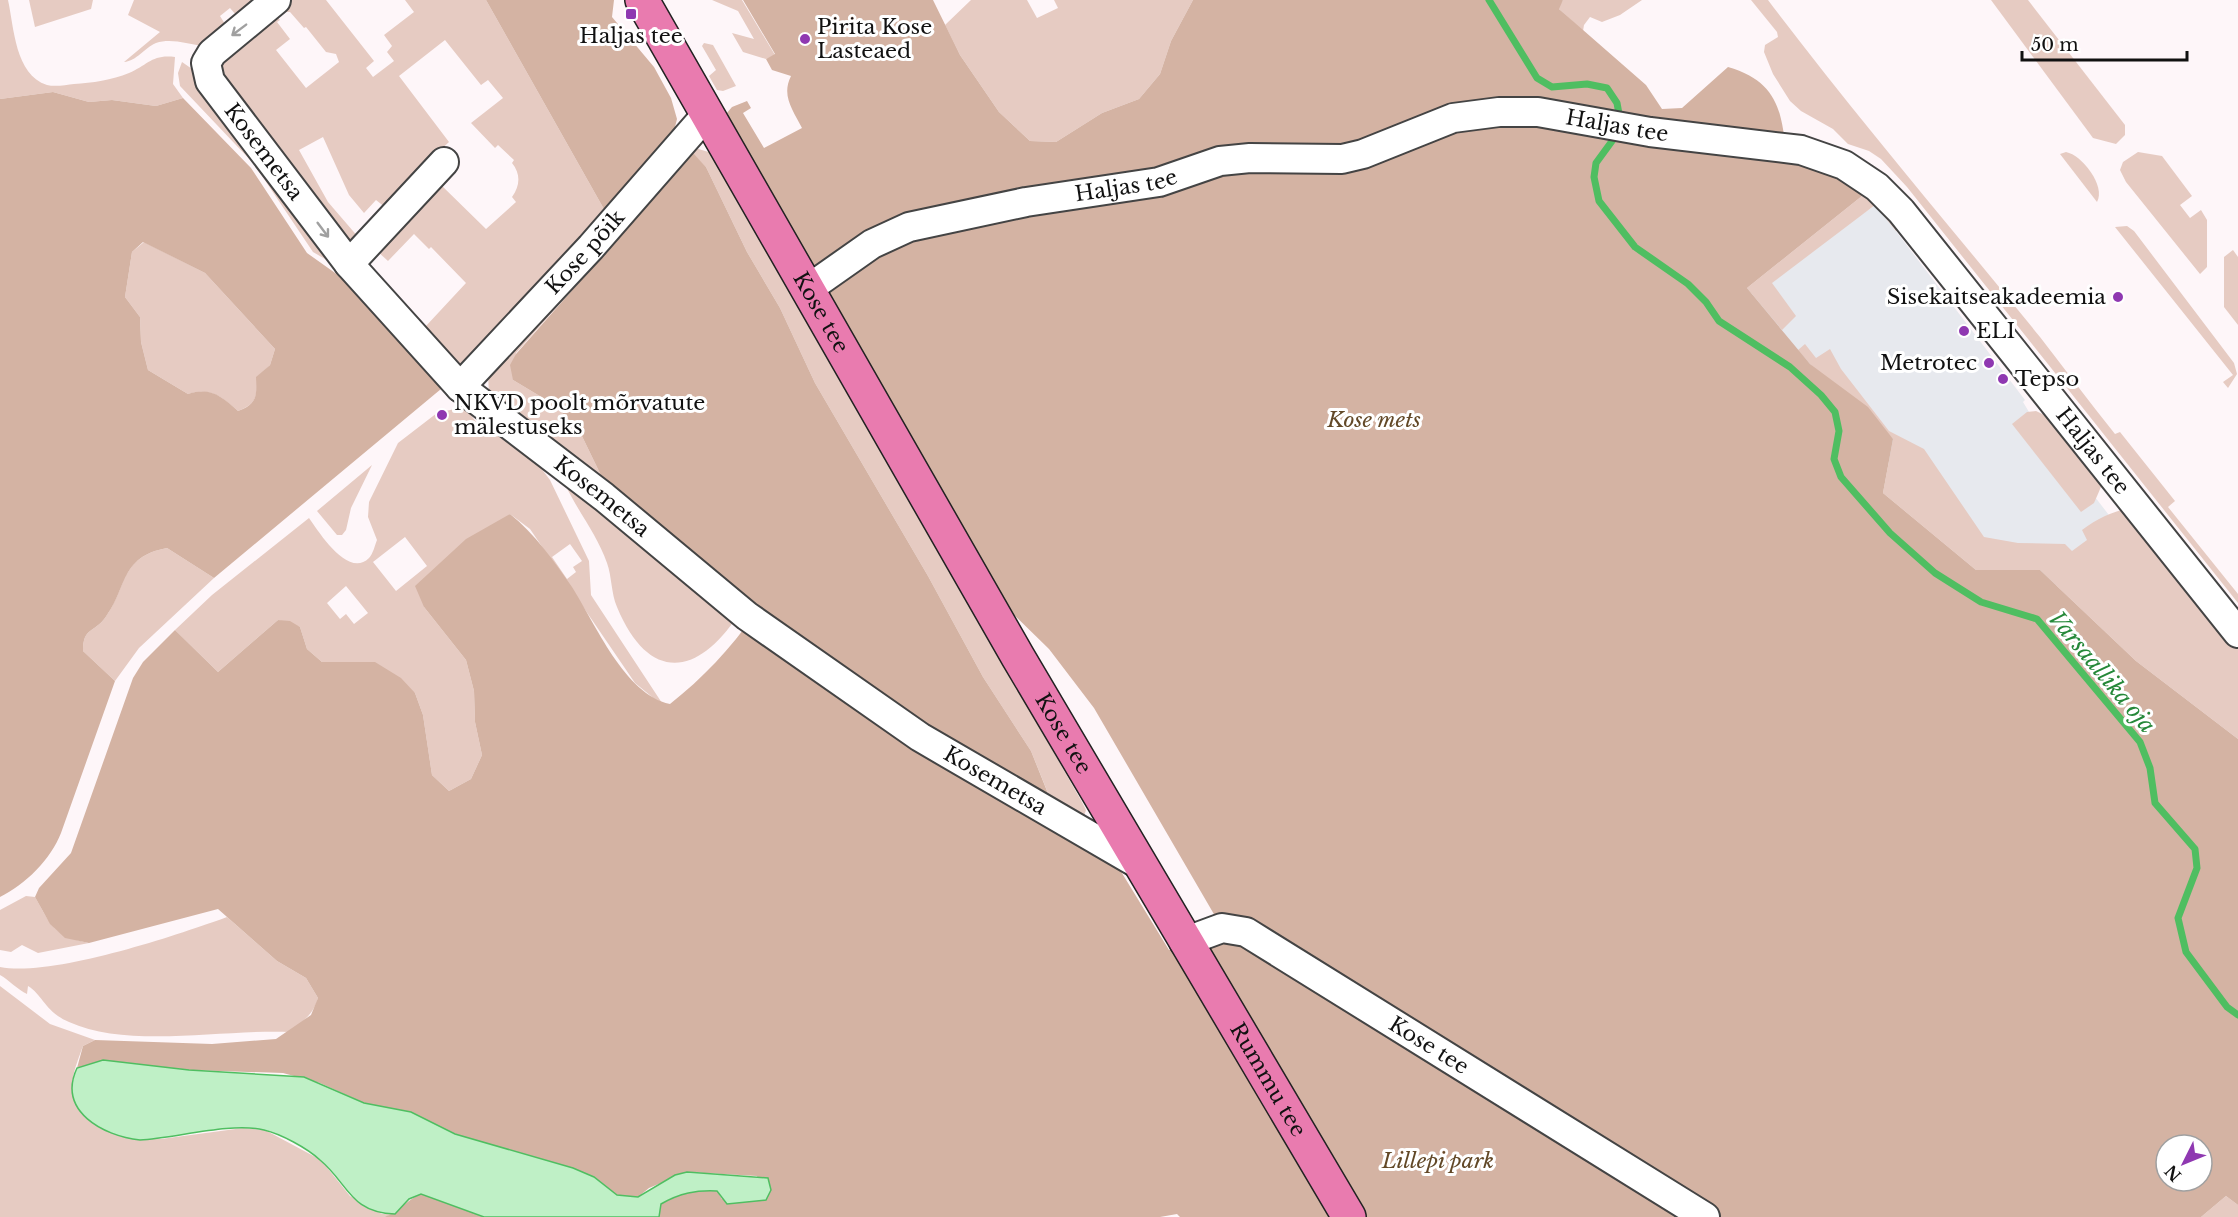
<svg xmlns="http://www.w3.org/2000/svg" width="2238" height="1217" viewBox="0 0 2238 1217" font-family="'Libre Baskerville',serif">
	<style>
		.industrial { fill: #e7e9ee }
		.green { fill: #e6cbc2; fill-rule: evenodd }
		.forest { fill: #d4b3a3; fill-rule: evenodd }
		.water { fill: #bff0c6; stroke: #4fbe61; stroke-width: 1.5 }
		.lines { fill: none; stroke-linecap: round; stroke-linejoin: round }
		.stream { stroke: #4fbe61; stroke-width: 7 }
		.minor-casing { stroke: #444; stroke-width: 32 }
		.major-casing { stroke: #222; stroke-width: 36 }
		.minor { stroke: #fff; stroke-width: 28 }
		.major { stroke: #e97baf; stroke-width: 33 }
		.oneway { stroke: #a0a0a0 }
		.poi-dot { fill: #8f38b1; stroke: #fff; stroke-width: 2 }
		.labels { text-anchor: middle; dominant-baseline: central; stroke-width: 6; stroke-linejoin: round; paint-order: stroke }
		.poi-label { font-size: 21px; fill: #111; stroke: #fff; text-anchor: start }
		.street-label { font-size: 21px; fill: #111; stroke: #fff }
		.park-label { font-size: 21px; font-style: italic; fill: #624827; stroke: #fff }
		.water-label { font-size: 22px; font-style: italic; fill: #258839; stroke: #fff }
	</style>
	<rect width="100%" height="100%" fill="#fef6f9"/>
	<!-- industrial -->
	<path class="industrial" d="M 1876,205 L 2025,400 L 2023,402 L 2029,412 L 2119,528 L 2196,612 L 1976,570 L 1747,288 Z"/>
	<!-- green -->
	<g class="green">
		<path d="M 0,0 L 8,0 C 14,27 15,75 47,85 C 55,87 66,85 74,84 C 92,83 112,80 129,73 C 148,65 152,54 175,57 L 173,84 L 183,98 L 156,106 L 112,100 L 89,102 L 53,92 L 0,99 Z"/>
		<path d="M 29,0 L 93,0 L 91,9 L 35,27 Z"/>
		<path d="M 134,0 L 263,0 L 236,15 L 230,8 L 220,16 L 225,24 L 202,46 C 188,44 171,38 156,43 C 144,48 137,61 124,62 L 160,32 L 128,15 Z"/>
		<path d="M 290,0 L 326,0 L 374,61 L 366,68 L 373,77 L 394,61 L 387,52 L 392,46 L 384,35 L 414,12 L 405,0 L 486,0 L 609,218 L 459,369 L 425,332 L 426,326 L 466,283 L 431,247 L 429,249 L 414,234 L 388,261 L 377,251 L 439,183 L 486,229 L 516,202 L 512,197 C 520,186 521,174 512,163 L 514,160 L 498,145 L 495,148 L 471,123 L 503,98 L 488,80 L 481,85 L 445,40 L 399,76 L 449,142 L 421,168 L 353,250 L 213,66 L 276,15 L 280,20 L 277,22 L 290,39 L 276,50 L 306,88 L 339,62 L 336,54 L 326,52 L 306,27 L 304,28 L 290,12 L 286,12 L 286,5 ZM 323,137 L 349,195 L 364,213 L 376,200 L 386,208 L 359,238 L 328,202 L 299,150 Z"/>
		<path d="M 712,0 L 742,0 L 775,55 L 766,59 L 743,52 L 732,33 L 754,39 L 738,11 Z"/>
		<path d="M 971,0 L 1027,0 L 1037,18 L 1058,8 L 1054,0 L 1193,0 L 1171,41 L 1160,74 L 1139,99 L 1102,113 L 1056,142 L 1030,141 L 999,112 L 960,55 L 945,25 Z"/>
		<path d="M 1563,0 L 1642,0 L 1620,15 L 1602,22 L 1590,17 L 1584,25 L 1583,31 L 1558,8 Z"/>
		<path d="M 1751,0 L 1768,0 C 1855,115 1949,225 2040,337 C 2065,369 2089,402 2115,434 L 2120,432 L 2175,501 L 2168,507 L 2238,594 L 2238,603 L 1907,187 L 1881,159 L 1869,151 L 1848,144 L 1833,129 L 1801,111 L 1790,101 L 1773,74 L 1764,52 L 1765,45 L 1778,37 L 1777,32 Z"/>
		<path d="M 1991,0 L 2028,0 L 2125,125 L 2125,135 L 2116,144 L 2093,138 Z"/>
		<path d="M 704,43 L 713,45 L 736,86 L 723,91 L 717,90 L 709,76 L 716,70 L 702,46 Z"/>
		<path d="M 182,62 L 195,71 L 337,266 L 313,252 L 254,164 L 180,86 L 178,73 Z"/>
		<path d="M 695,148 L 712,153 L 1082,802 L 1086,810 L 1084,816 L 1054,808 L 1031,751 L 983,677 L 928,576 L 815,383 L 780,308 L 747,252 L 706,167 L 693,154 L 516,353 L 513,380 L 553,404 L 579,430 L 610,494 L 489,394 L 488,374 Z"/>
		<path d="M 2066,152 C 2082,155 2106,186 2097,202 L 2060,154 Z"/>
		<path d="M 2138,152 L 2162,156 L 2192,196 L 2180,205 L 2190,218 L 2201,210 L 2207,220 L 2207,267 L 2200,274 L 2126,182 L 2120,170 L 2123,162 Z"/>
		<path d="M 1867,192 L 1897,226 L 1896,231 L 1875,205 L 1772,283 L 1796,316 L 1782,330 L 1747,288 Z"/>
		<path d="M 2127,226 L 2134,231 L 2234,363 L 2237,374 L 2228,388 L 2223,382 L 2233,375 L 2115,227 Z"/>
		<path d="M 144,242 L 205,273 L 275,349 L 270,365 L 257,377 C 257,396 257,404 238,411 C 222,397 211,387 188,394 L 148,370 L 141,342 L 140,317 L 125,297 L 132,252 Z"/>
		<path d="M 2233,250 L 2238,257 L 2238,325 L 2224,307 L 2224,257 Z"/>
		<path d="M 1805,344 L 1816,358 L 1830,349 L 1841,369 L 1889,431 L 1924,449 L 1984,537 L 2018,543 L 2065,544 L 2072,551 L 2087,540 L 2082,530 C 2097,519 2112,511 2131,508 L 2238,645 L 2238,739 L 2136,661 L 2040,570 L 1976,570 L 1883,493 L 1893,439 L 1810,364 L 1798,350 Z"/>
		<path d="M 459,408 L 467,410 L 480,427 L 502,431 L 525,447 L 550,480 L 589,561 L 591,595 L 662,703 L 657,701 L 635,683 L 530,529 L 510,514 L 424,607 L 466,660 L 474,691 L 475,722 L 482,755 L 471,779 L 449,791 L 432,775 L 423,715 L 415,693 L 342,663 L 322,662 L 307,649 L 300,627 L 278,620 L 218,672 L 175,630 L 212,595 L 309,518 C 319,532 348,579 369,558 C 373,554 375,545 377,540 L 368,517 L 369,502 L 398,443 L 437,413 ZM 405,537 L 427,566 L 396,591 L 373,562 ZM 570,544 L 582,561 L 573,567 L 576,572 L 567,579 L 552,557 ZM 346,586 L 368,613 L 354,624 L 346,614 L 340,619 L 327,603 Z"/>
		<path d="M 2036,411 L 2055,420 L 2104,480 L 2094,503 L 2081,512 L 2012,424 L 2027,412 Z"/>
		<path d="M 372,465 L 351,508 L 346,530 L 342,535 L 337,535 L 317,511 Z"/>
		<path d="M 564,482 L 738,615 C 697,678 648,682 617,607 C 611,593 612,577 607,563 C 597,534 576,509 564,482 Z"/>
		<path d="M 167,548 L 214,578 L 139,648 L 115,681 L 83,651 C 83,627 94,633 105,618 C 128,587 119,557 167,548 Z"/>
		<path d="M 26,896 L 35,897 C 52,927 53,935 89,943 L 38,953 L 22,945 L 11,952 L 0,950 L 0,910 Z"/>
		<path d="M 227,917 L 277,961 L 306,978 L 318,998 C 314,1014 302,1022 290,1032 C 224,1029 128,1049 69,1022 C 45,1012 43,995 28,986 L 27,994 C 18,990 9,980 0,975 L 0,967 C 52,977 175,936 227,917 Z"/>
		<path d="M 0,986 L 50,1024 L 95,1040 L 83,1046 C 74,1071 66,1087 80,1111 L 161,1139 L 243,1128 L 265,1130 L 321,1160 L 350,1196 L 382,1214 L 395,1214 L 384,1217 L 0,1217 Z"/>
		<path d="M 2226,1196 L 2238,1205 L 2238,1217 L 2201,1217 Z"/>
	</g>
	<!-- forest -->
	<g class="forest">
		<path d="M 486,0 L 614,0 L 612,17 L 654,67 L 671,98 L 677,119 L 672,139 L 609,218 Z"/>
		<path d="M 743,0 L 933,0 L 960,55 L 999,112 L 1030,141 L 1056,142 L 1102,113 L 1139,99 L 1160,74 L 1171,41 L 1193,0 L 1563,0 L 1559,9 L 1646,85 L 1662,109 L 1682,108 L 1728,67 C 1776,81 1782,109 1786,154 L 1816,163 L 1867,192 L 1747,288 L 1810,364 L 1868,407 L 1893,439 L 1883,493 L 1976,570 L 2040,570 L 2136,661 L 2238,739 L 2238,1205 L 2226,1196 L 2201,1217 L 1180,1217 L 1177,1214 L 1160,1217 L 659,1217 L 661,1204 C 680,1193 696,1190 717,1191 L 722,1199 L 765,1200 L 757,1176 L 687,1172 L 649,1188 L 638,1197 L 617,1195 L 594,1177 L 455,1134 L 411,1112 L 364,1103 L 320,1083 L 283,1073 L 189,1070 L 103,1060 L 77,1068 L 83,1046 L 95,1040 L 212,1044 L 276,1039 L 311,1015 L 318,998 L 306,978 L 277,961 L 218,909 L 89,943 L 65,938 L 50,924 L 35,897 L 39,888 L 71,853 L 133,678 L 143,662 L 175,630 L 218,672 L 278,620 L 290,621 L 300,627 L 307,649 L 322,662 L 375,662 L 401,678 L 415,693 L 423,715 L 432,775 L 449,791 L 471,779 L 482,755 L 475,722 L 474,691 L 466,660 L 424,607 L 415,586 L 466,539 L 510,514 C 535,534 554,561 572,587 C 595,623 625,695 670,704 C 703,678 730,649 755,614 L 610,494 L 579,430 L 553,404 L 513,380 L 510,365 L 516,354 L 693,153 L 706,167 L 747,252 L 780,308 L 815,383 L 928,576 L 983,677 L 1031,751 L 1061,826 L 1117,865 L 1169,950 L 1222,928 L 1094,708 L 1049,649 L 1001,602 L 726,114 L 732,107 L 747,101 L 751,108 L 743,113 L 764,148 L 802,128 C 793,110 781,96 791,76 L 772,70 L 766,59 L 775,54 ZM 2166,1145 L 2202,1145 L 2202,1181 L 2166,1181 Z"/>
		<path d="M 53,92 L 89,102 L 112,100 L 156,106 L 183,98 L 251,168 L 307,253 L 345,280 L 441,385 L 441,389 L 214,578 L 167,548 C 119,557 128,588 105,618 C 94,633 83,627 83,651 L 115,681 L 61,833 C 51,859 25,885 0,897 L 0,99 ZM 143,242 L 205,273 L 275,349 L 270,365 L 256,377 C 257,396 257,404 238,411 C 221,396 211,387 188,394 L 148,370 L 141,342 L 140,317 L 125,297 L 132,252 Z"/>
		<path d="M 421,1194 L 484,1217 L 384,1217 C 399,1213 406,1200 421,1194 Z"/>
	</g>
	<!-- water -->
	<path class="water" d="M 103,1060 L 189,1070 L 304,1077 L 364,1103 L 411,1112 L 455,1134 L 573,1168 L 594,1177 L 617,1195 L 638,1197 L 675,1175 L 687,1172 L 768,1178 L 771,1190 L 766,1200 L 727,1204 L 717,1191 C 696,1190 680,1193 661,1204 L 659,1217 L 484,1217 L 421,1194 L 409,1199 L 395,1214 C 350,1213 348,1183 320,1160 C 307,1148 281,1134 264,1130 C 231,1122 176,1138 140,1140 C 103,1136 57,1111 77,1068 Z"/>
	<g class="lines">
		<!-- stream -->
		<g class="stream">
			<path d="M 1489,0 L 1537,78 L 1552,87 L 1587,84 L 1607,88 L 1617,103 L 1619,114"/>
			<path d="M 1615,137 L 1596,163 L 1594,177 L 1599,201 L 1635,247 L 1688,284 L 1706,302 L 1719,321 L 1790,367 L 1821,395 L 1835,412 L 1839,431 L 1834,459 L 1841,477 L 1890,533 L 1935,573 L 1981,602 L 2037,619 L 2140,742 L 2150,768 L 2155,803 L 2195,849 L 2197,868 L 2178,918 L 2186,952 L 2227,1007 L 2238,1015"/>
		</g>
		<defs>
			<g id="minor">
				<path id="s1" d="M 276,0 L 212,53 L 206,63 L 210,81 L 349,264 L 460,387 L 604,497 L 747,616 L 920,737 L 1140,865"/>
				<path d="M 349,264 L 444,162"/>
				<path id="s2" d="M 808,289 L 872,244 L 909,227 L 1026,202 L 1159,182 L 1220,161 L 1250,158 L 1342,159 L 1363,154 L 1453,118 L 1499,112 L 1538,112 L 1650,132 L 1801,150 L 1844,165 L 1877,187 L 1901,211 L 2238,633"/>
				<path id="s3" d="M 460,387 L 591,247 L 708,113"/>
				<path id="s4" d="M 1184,942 L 1222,928 L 1246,932 L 1705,1217"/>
			</g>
			<g id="major">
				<path id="s5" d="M 642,0 L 1018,657 L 1349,1217"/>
			</g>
		</defs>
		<!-- minor casing -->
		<use href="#minor" class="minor-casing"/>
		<!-- major casing -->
		<use href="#major" class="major-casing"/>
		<!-- minor -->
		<use href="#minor" class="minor"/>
		<!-- major -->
		<use href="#major" class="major"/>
	</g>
	<!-- one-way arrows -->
	<defs><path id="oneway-shaft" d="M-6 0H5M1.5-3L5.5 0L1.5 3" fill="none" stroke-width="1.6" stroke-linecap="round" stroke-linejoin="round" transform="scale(1.5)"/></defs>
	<g class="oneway">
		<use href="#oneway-shaft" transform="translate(239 30) rotate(143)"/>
		<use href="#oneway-shaft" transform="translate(323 230) rotate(53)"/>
	</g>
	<!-- markers -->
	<g class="poi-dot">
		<rect x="625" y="8" width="12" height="12" rx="3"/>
		<circle cx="805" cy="39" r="6"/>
		<circle cx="2118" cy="297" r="6"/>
		<circle cx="1964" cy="331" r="6"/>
		<circle cx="1989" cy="363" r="6"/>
		<circle cx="2003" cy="379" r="6"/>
		<circle cx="442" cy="415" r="6"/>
	</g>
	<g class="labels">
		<!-- poi labels -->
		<g class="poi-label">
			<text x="817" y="27">Pirita Kose<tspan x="817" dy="24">Lasteaed</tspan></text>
			<text x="631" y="36" text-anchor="middle">Haljas tee</text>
			<text x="2106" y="297" text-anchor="end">Sisekaitseakadeemia</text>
			<text x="1976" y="331">ELI</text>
			<text x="1977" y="363" text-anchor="end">Metrotec</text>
			<text x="2015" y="379">Tepso</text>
			<text x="454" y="403">NKVD poolt mõrvatute<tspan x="454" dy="24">mälestuseks</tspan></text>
		</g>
		<!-- street labels -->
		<g class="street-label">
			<text stroke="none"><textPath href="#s2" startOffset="844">Haljas tee</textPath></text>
			<text stroke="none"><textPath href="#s1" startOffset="202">Kosemetsa</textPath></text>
			<text stroke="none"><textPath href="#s2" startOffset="340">Haljas tee</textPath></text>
			<text stroke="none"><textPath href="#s3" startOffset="184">Kose põik</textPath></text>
			<text stroke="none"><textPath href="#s5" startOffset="360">Kose tee</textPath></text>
			<text stroke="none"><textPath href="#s2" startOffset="1456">Haljas tee</textPath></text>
			<text stroke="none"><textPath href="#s1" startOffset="688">Kosemetsa</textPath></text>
			<text stroke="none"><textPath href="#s5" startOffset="846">Kose tee</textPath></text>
			<text stroke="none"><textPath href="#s1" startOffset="1174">Kosemetsa</textPath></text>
			<text stroke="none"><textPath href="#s4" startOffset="280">Kose tee</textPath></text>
			<text stroke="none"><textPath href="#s5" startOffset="1248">Rummu tee</textPath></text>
		</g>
		<!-- park labels -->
		<g class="park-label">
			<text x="1374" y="420">Kose mets</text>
			<text x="1438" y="1161">Lillepi park</text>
		</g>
		<!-- water labels -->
		<g class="water-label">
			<text transform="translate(2102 672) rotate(50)">Varsaallika oja</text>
		</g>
	</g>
	<!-- north arrow -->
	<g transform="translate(2184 1163) rotate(227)"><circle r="28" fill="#ffffff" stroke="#a0a0a0" stroke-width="1.5"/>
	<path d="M0-4.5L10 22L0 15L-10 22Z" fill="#8f38b1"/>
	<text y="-9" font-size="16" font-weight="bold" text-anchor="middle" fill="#111111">N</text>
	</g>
	<!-- scale -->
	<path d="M2022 51v9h165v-9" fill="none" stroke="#111111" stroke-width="3"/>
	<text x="2031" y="51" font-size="18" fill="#111111" stroke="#ffffff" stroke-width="4.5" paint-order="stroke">50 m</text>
</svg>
